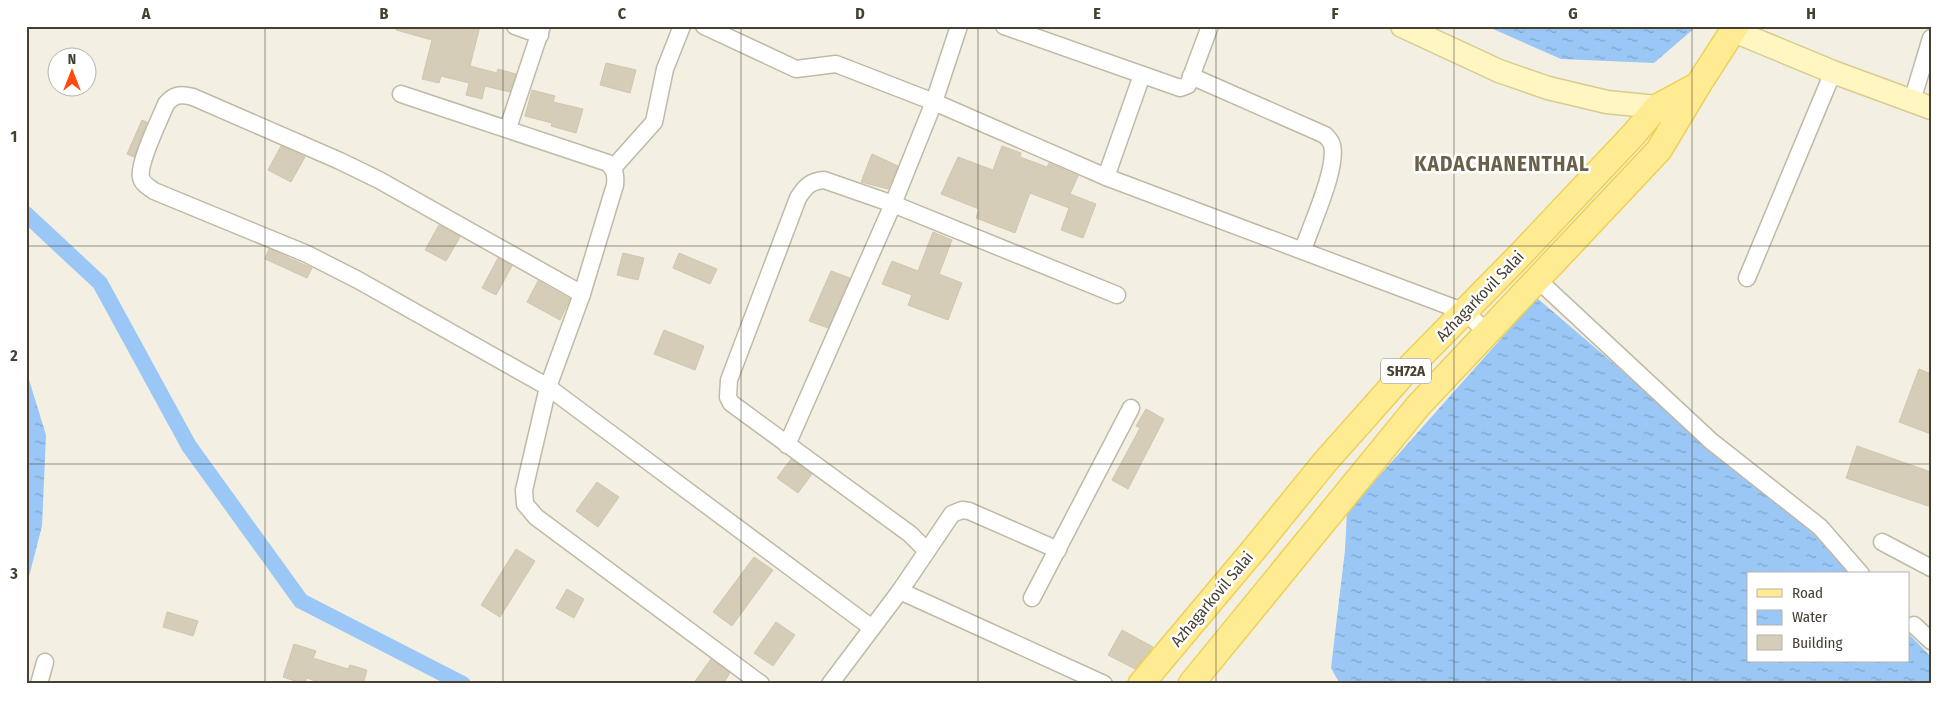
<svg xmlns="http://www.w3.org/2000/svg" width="1957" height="710" viewBox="0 0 1957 710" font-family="'Fira Sans Condensed',sans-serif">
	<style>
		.water { fill: url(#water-ripples) }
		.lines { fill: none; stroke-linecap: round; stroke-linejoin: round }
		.canal { stroke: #9ac7f6; stroke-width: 16 }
		.building { fill: #d6cdb8; stroke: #d1c6ab }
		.street-casing { stroke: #c0b9a5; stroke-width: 19 }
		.secondary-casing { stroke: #d7cc8f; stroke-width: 25 }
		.primary-casing { stroke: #eed057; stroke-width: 28 }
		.street { stroke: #fff; stroke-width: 16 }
		.secondary { stroke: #fff6c2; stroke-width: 22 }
		.primary { stroke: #ffeb91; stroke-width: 25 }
		.grid { fill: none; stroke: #464033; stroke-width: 1; stroke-opacity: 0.55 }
		.labels { text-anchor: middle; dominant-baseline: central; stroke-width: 5; stroke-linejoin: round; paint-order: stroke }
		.shield { fill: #fff; stroke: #7e7970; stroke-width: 1 }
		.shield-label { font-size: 15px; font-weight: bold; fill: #464033 }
		.street-label { font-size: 16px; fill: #464033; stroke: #fff }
		.district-label { font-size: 21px; font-weight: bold; letter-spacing: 1px; fill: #6a6049; stroke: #fff }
		.neatline { fill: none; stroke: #464033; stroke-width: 2 }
		.grid-label { font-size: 16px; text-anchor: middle; font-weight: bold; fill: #464033 }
	</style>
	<defs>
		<pattern id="water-ripples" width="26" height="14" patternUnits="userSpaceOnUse" patternTransform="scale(1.25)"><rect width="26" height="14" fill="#9ac7f6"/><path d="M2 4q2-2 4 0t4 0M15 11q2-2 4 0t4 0" fill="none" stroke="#7fa3c8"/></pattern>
	</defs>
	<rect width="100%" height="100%" fill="#f3f0e3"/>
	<!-- water -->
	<g class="water">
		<path d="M 1486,26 L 1697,26 L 1654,63 L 1561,59 Z"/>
		<path d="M 1537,298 L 1817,537 L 1852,574 L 1748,574 L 1748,661 L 1908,661 L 1908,633 L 1931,657 L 1931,684 L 1340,684 L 1331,668 L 1345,550 L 1347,512 Z"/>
		<path d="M 26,370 L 46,435 L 42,526 L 26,588 Z"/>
	</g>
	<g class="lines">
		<!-- canal -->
		<path class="canal" d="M 26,214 L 100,283 L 189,446 L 301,601 L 463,684"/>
	</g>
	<!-- building -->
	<g class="building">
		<path d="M 397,26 L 480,26 L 470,66 L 497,73 L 498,69 L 516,74 L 510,92 L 485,86 L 482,99 L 466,95 L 469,83 L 441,76 L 439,83 L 422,79 L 432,40 L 396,30 Z"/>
		<path d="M 606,63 L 636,70 L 630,93 L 600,85 Z"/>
		<path d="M 532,90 L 555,96 L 553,102 L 583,109 L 576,133 L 551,126 L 552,123 L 525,116 Z"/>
		<path d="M 142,120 L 147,122 L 134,157 L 127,154 Z"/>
		<path d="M 281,146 L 305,157 L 291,182 L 268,170 Z"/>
		<path d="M 1002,146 L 1021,153 L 1020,157 L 1047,167 L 1049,163 L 1078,176 L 1070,194 L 1096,204 L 1083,238 L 1061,230 L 1069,208 L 1030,193 L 1015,233 L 976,218 L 979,209 L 941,194 L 958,157 L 993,170 Z"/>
		<path d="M 872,154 L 898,166 L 888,189 L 861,182 Z"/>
		<path d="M 439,225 L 460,237 L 446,261 L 425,250 Z"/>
		<path d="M 933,232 L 952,240 L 939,274 L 962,283 L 948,320 L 908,305 L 912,295 L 882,284 L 892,261 L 918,271 Z"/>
		<path d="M 269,249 L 312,268 L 307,278 L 265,259 Z"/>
		<path d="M 623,253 L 644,258 L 638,280 L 617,275 Z"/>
		<path d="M 679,253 L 717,269 L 710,284 L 673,268 Z"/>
		<path d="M 498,258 L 512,266 L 496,295 L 482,288 Z"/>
		<path d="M 831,271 L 850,278 L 828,328 L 809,321 Z"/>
		<path d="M 538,281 L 570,299 L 560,320 L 527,302 Z"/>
		<path d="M 664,330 L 704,346 L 695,370 L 654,354 Z"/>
		<path d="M 1919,369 L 1931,374 L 1931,434 L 1899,422 Z"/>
		<path d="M 1146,409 L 1164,419 L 1128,489 L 1112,480 L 1140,428 L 1136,426 Z"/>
		<path d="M 1857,446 L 1931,472 L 1931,507 L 1846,478 Z"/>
		<path d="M 791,459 L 812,474 L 798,493 L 777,478 Z"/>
		<path d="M 597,482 L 619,497 L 598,527 L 576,511 Z"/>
		<path d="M 516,549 L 535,561 L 500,617 L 481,605 Z"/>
		<path d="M 754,557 L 773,570 L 732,626 L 713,612 Z"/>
		<path d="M 567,589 L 584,599 L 574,618 L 556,608 Z"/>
		<path d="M 167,612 L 198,621 L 193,636 L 163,627 Z"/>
		<path d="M 776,622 L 795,635 L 773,666 L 754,653 Z"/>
		<path d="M 1122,630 L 1153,647 L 1135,669 L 1108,655 Z"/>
		<path d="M 294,644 L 316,651 L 313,658 L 348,669 L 350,665 L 367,670 L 363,684 L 324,684 L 307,678 L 304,684 L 283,677 Z"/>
		<path d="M 711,659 L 730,673 L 723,684 L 693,684 Z"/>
	</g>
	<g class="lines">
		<defs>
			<g id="street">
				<path d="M 515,26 L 540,35"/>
				<path d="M 704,26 L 796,69 L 836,64 L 934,102 L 1106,177 L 1465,312 L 1487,332"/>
				<path d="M 1004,26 L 1180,88 L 1188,85 L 1210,26"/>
				<path d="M 1191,76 L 1325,135 C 1328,138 1331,141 1332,145 C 1338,168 1311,225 1303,250"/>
				<path d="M 401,94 L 608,163 C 615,170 616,175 615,185 L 582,294 L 548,387 L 524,490 L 525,504 L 536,517 L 761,684"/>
				<path d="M 1912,101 L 1931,38"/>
				<path d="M 508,128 L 542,26"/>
				<path d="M 613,168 L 654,122 L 665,69 L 682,26"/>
				<path d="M 1106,177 L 1142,75"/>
				<path d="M 1747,278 L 1833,72"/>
				<path d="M 1538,280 L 1711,441 L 1820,527 L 1861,574"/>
				<path d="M 582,294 L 379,180 L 340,161 L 193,97 C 181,94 174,94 166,104 C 160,119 138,163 141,177 C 142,184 149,187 154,191 L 307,254 L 358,280 L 548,387 L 872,628"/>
				<path d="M 787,445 L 893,204 L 934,102 L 959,26"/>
				<path d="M 1882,542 L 1931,568"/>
				<path d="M 927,551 L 910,534 L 731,403 L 728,397 L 729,380 L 798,198 C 805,187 810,181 824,180 L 893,204 L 1117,295"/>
				<path d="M 900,591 L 1104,684"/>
				<path d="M 1032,598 L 1131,408"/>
				<path d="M 1914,625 L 1931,641"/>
				<path d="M 39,684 L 45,662"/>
				<path d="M 830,684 L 900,591 L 952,514 L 962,510 L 969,511 L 1058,550"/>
			</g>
			<g id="secondary">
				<path d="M 1402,26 L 1499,71 L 1548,88 L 1607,102 L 1657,107 L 1669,114"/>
				<path d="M 1734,31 L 1833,72 L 1931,108"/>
			</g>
			<g id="primary">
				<path d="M 1141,684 L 1256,547 L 1325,462 L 1405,372 L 1521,254 L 1634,134 L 1657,107 L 1698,85"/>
				<path d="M 1191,684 L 1418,406 L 1659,150 L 1698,85 L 1736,26"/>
			</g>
		</defs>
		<!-- street casing -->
		<use href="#street" class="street-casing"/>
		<!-- secondary casing -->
		<use href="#secondary" class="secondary-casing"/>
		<!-- primary casing -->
		<use href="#primary" class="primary-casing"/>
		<!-- street -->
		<use href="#street" class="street"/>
		<!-- secondary -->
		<use href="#secondary" class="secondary"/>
		<!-- primary -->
		<use href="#primary" class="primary"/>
	</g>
	<!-- grid -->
	<path class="grid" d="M 265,26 L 265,684M 503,26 L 503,684M 741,26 L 741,684M 978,26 L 978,684M 1216,26 L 1216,684M 1454,26 L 1454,684M 1692,26 L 1692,684M 26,246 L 1931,246M 26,464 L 1931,464"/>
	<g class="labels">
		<!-- shield labels -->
		<rect class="shield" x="1381" y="358.5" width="50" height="25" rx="4"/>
		<g class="shield-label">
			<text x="1406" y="371">SH72A</text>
		</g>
		<!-- street labels -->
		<g class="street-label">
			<text transform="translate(1480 296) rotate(-46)">Azhagarkovil Salai</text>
			<text transform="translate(1212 599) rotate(-50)">Azhagarkovil Salai</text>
		</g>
		<!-- district labels -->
		<g class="district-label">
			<text x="1502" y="164">KADACHANENTHAL</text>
		</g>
	</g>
	<!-- border -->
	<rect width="1957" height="710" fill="none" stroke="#ffffff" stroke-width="55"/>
	<!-- legend -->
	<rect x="1747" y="572" width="162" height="90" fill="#ffffff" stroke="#b5b3ad"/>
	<rect x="1757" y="589" width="25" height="8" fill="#ffeb91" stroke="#b5b3ad"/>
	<text x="1792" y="598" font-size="15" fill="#464033">Road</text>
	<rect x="1757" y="610" width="25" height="15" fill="url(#water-ripples)" stroke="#b5b3ad"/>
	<text x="1792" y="622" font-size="15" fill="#464033">Water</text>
	<rect x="1757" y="635" width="25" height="15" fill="#d6cdb8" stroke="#b5b3ad"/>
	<text x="1792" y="648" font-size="15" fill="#464033">Building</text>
	<!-- north arrow -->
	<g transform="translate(72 72)"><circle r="24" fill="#ffffff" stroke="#b5b3ad"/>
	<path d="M0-4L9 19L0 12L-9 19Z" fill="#ff4b0f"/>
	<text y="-8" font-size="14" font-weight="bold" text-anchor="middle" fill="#464033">N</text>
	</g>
	<rect x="28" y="28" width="1902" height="654" class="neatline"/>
	<g class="grid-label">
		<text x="146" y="19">A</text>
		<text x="384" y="19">B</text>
		<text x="622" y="19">C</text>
		<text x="860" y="19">D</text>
		<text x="1097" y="19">E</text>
		<text x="1335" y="19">F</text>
		<text x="1573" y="19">G</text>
		<text x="1811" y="19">H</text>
		<text x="14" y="142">1</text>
		<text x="14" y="361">2</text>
		<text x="14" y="579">3</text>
	</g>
</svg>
